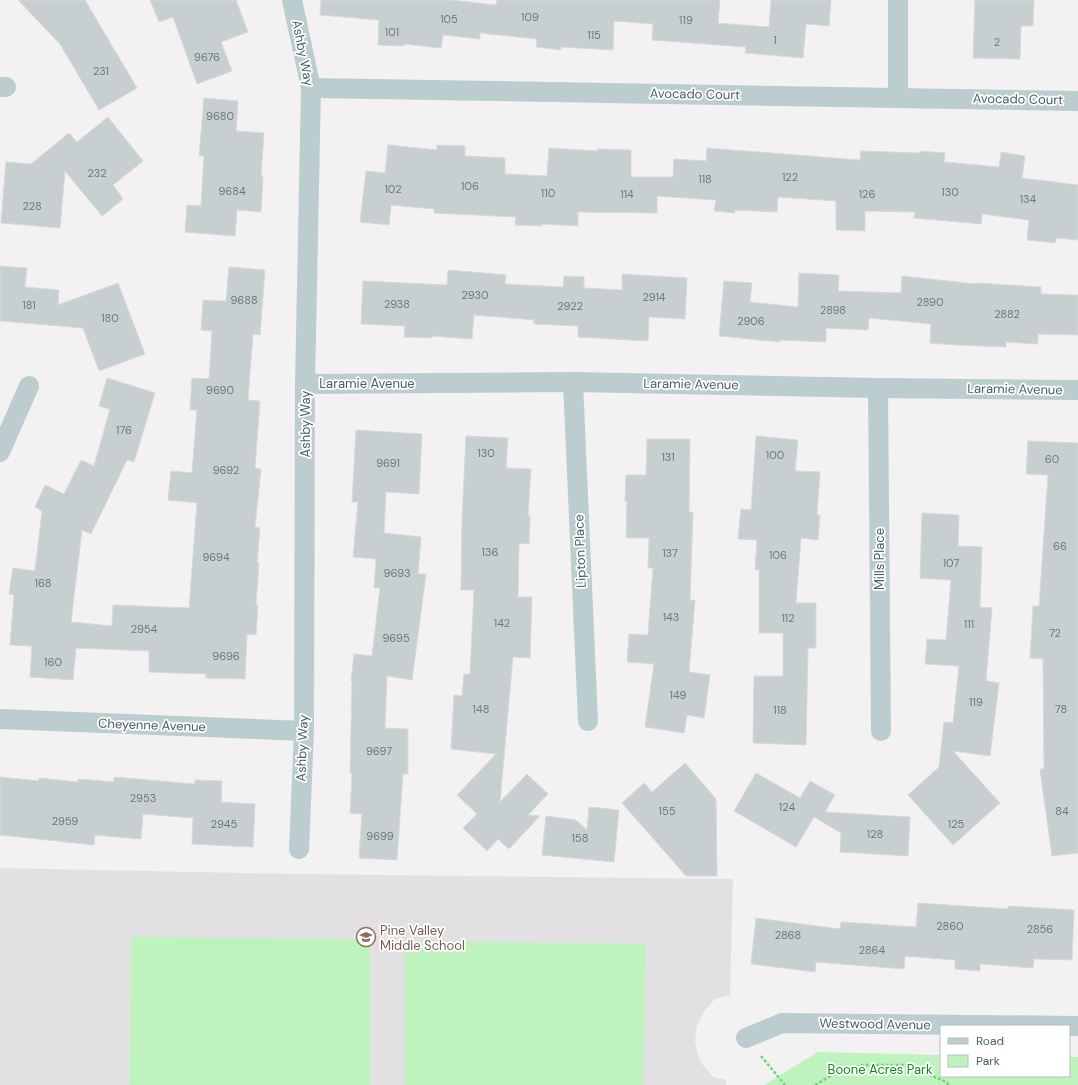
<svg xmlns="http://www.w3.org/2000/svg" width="1078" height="1085" viewBox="0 0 1078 1085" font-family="'DM Sans',sans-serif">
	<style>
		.education { fill: #e2e0e2 }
		.green { fill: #bef3be }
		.building { fill: #c8cfd1; stroke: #d5dadd }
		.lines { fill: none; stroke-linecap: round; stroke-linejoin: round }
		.path { stroke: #73d37f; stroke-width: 2.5; stroke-dasharray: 3 2; stroke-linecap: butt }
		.minor { stroke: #bccdcf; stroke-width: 20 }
		.labels { text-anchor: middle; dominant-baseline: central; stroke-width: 3.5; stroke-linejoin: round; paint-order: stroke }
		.number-label { font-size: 11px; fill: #687a7c }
		.street-label { font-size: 13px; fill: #485e60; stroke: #fff }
		.education-label { font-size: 13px; fill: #785e54; stroke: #fff; text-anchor: start }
		.park-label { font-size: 13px; fill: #11891e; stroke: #fff }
	</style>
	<rect width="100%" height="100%" fill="#f4f1f2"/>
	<!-- education -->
	<path class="education" d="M 0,868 L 297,874 L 733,879 L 730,995 L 715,999 L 705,1010 L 697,1025 L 695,1040 L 697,1053 L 702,1064 L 713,1077 L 726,1080 L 726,1085 L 0,1085 Z"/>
	<!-- green -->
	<g class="green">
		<path d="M 131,937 L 370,939 L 370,1085 L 130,1085 Z"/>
		<path d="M 405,941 L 646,944 L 643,1085 L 405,1085 Z"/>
		<path d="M 818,1052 L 941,1055 L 941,1076 L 1069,1076 L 1069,1057 L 1078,1057 L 1078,1085 L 764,1085 Z"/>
	</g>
	<!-- building -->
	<g class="building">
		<path d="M 18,0 L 85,0 L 137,88 L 99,110 L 60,44 Z"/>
		<path d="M 150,0 L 236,0 L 248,32 L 221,42 L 232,71 L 197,84 L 173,17 L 159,22 Z"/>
		<path d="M 321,0 L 452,0 L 496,5 L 497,0 L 720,0 L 718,23 L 769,27 L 771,0 L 831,0 L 829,26 L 806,24 L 803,58 L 745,53 L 746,47 L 652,40 L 653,24 L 614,21 L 613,50 L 561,47 L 561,50 L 536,47 L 537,39 L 480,33 L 480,39 L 443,35 L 441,48 L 404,44 L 404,46 L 378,45 L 379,20 L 320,15 Z"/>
		<path d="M 975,0 L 1034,0 L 1033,26 L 1021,26 L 1020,59 L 973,58 Z"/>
		<path d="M 204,98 L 238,101 L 236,131 L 264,133 L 261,176 L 263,177 L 261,212 L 237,210 L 235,236 L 185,232 L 187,205 L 201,206 L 204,156 L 199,156 Z"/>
		<path d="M 108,117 L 143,161 L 113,185 L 123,199 L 102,216 L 65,171 L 60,228 L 1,223 L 6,162 L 31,164 L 69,133 L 77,142 Z"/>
		<path d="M 388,145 L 437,150 L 437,145 L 465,146 L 465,156 L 505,158 L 505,174 L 547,176 L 549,148 L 598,151 L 598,149 L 631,150 L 631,177 L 673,177 L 674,159 L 706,161 L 707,148 L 860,160 L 861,151 L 920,153 L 920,151 L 945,153 L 944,162 L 999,167 L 1001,152 L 1025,156 L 1022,178 L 1078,185 L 1078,240 L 1056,238 L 1055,243 L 1027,240 L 1029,220 L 982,214 L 981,224 L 914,218 L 915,212 L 865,211 L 865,231 L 836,230 L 836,201 L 778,197 L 777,212 L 735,210 L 735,213 L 714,211 L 716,200 L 657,196 L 657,213 L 578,212 L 578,226 L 542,224 L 542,226 L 515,225 L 516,217 L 434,213 L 434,209 L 391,205 L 389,225 L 360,222 L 366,171 L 385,173 Z"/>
		<path d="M 0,266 L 27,268 L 25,287 L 59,290 L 58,305 L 118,283 L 145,354 L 99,371 L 83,328 L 0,321 Z"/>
		<path d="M 229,267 L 265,270 L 260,335 L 253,334 L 248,400 L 260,401 L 255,468 L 261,469 L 255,527 L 260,528 L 257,563 L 259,563 L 256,605 L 258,605 L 256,635 L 247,634 L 245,679 L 206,678 L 206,674 L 149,672 L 149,651 L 76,648 L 73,680 L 30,677 L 32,646 L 10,645 L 14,595 L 9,594 L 13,568 L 35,571 L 42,511 L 35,507 L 45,485 L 64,494 L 81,460 L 94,466 L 110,409 L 99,406 L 107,378 L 155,393 L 134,462 L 127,460 L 91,534 L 82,530 L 71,622 L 112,626 L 113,605 L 189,608 L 197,503 L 168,500 L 171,471 L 192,473 L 197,410 L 190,410 L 192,378 L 209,379 L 212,331 L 201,330 L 203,300 L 226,301 Z"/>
		<path d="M 448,270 L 506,275 L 505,284 L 563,287 L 564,276 L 584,277 L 584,288 L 622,290 L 622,274 L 687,278 L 685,319 L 649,317 L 648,341 L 578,337 L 578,326 L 534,324 L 534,320 L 474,315 L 472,339 L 432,336 L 432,338 L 404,337 L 405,326 L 361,324 L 363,281 L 447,285 Z"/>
		<path d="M 799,273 L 839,275 L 838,291 L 901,293 L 902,276 L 976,284 L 976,283 L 1041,287 L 1041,294 L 1078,295 L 1078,335 L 1038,334 L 1038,344 L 1006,342 L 1006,347 L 955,345 L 930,343 L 931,324 L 869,318 L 868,330 L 826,328 L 826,342 L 780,340 L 780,342 L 719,336 L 724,281 L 752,283 L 750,302 L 798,307 Z"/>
		<path d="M 356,430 L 422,434 L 419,494 L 386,492 L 384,533 L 421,537 L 418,574 L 426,574 L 412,680 L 387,676 L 385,728 L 408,729 L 408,774 L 403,774 L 397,860 L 359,858 L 362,814 L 350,813 L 352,773 L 350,773 L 352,682 L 351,681 L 354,654 L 372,656 L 380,588 L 374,588 L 376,559 L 353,557 L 358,502 L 352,502 Z"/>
		<path d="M 466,436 L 508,438 L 506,468 L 531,469 L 528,516 L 530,516 L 529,544 L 519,543 L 518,597 L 532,597 L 530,658 L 513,657 L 500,802 L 527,774 L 548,794 L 528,815 L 540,816 L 509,849 L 498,839 L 487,851 L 463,828 L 477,814 L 457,795 L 496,754 L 451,749 L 454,695 L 462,696 L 464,674 L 470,674 L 474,590 L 461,590 L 462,519 Z"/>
		<path d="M 756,436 L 798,440 L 795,471 L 820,472 L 817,515 L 820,515 L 818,540 L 801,538 L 796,603 L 816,603 L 816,648 L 808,648 L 806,745 L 753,743 L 754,676 L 783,676 L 783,633 L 759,633 L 759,570 L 755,569 L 757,540 L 738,539 L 741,509 L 751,510 Z"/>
		<path d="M 647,439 L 690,439 L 689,512 L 693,512 L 690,600 L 695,600 L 689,672 L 710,675 L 704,718 L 687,715 L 684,733 L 645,727 L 654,664 L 627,662 L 629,634 L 648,635 L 653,568 L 648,568 L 649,538 L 626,538 L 627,501 L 625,501 L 626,475 L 646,475 Z"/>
		<path d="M 1028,441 L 1078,443 L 1078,853 L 1052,856 L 1040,769 L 1044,769 L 1043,659 L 1030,658 L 1033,606 L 1039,606 L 1048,475 L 1026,474 Z"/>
		<path d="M 922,513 L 959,515 L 958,546 L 982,547 L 980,607 L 992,608 L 986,681 L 999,683 L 990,756 L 953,751 L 1000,803 L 953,845 L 908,795 L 939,767 L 944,722 L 953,723 L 959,666 L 925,664 L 927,639 L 946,640 L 951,580 L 920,578 Z"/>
		<path d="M 685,763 L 716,799 L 717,876 L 686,876 L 622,803 L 644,783 L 652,792 Z"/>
		<path d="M 756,773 L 800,798 L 810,781 L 835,795 L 825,812 L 910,817 L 908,856 L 840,852 L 841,833 L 814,817 L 796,847 L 734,811 Z"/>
		<path d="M 0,777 L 39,781 L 39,778 L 78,782 L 78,779 L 114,782 L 114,777 L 195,784 L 195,780 L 222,781 L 221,802 L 255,804 L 253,847 L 192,844 L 193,818 L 143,814 L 141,839 L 95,835 L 94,845 L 0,835 Z"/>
		<path d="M 589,807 L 619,810 L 614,862 L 542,855 L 546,816 L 576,820 L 587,830 Z"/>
		<path d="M 918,903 L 1008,909 L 1008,906 L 1074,910 L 1072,960 L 1034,959 L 1033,968 L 980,964 L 980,971 L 955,969 L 955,960 L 905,956 L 904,969 L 816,962 L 815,972 L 751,964 L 756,918 L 840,929 L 841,922 L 916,927 Z"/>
	</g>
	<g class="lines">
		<!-- path -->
		<g class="path">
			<path d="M 761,1056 L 785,1085"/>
			<path d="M 815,1085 L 834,1074 L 862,1065 L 908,1065 L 946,1082 L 949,1085"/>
		</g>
		<!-- minor -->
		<g class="minor">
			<path d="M 292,0 L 311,88 L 305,384 L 304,731 L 299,849"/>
			<path d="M 898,0 L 898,97"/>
			<path d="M 0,87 L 6,87"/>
			<path d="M 311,88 L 1078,101"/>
			<path d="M 573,382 L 588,721"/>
			<path d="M 305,384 L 573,382 L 878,388 L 1078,390"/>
			<path d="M 878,388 L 881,731"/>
			<path d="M 0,452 L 29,386"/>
			<path d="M 0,719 L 304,731"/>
			<path d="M 746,1038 L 782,1023 L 1078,1026"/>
		</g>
	</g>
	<!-- icons -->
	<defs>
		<symbol id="school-ring" viewBox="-11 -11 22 22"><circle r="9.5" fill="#fff" stroke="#8d6e63" stroke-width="1.5"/><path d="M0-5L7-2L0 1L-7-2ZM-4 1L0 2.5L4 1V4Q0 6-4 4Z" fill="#8d6e63"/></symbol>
	</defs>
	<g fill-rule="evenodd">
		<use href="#school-ring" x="355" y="926" width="22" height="22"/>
	</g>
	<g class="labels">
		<!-- number labels -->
		<g class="number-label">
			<text x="530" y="17">109</text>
			<text x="449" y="19">105</text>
			<text x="686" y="20">119</text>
			<text x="392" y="32">101</text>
			<text x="594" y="35">115</text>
			<text x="775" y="40">1</text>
			<text x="997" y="42">2</text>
			<text x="207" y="57">9676</text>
			<text x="101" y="71">231</text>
			<text x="220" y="116">9680</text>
			<text x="97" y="173">232</text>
			<text x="790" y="177">122</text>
			<text x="705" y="179">118</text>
			<text x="470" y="186">106</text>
			<text x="393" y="189">102</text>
			<text x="232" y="191">9684</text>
			<text x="950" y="192">130</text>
			<text x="548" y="193">110</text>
			<text x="627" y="194">114</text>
			<text x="867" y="194">126</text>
			<text x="1028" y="199">134</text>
			<text x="32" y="206">228</text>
			<text x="475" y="295">2930</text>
			<text x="654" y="297">2914</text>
			<text x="244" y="300">9688</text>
			<text x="930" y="302">2890</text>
			<text x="397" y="304">2938</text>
			<text x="29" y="305">181</text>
			<text x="570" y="306">2922</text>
			<text x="833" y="310">2898</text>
			<text x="1007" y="314">2882</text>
			<text x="110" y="318">180</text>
			<text x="751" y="321">2906</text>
			<text x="220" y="390">9690</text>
			<text x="124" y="430">176</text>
			<text x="486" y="453">130</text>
			<text x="775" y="455">100</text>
			<text x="668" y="457">131</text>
			<text x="1052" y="459">60</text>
			<text x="388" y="463">9691</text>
			<text x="226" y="470">9692</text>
			<text x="1060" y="546">66</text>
			<text x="490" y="552">136</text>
			<text x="670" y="553">137</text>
			<text x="778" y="555">106</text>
			<text x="216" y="557">9694</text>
			<text x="951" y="563">107</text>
			<text x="397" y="573">9693</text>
			<text x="43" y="583">168</text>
			<text x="671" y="617">143</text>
			<text x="788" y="618">112</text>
			<text x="502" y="623">142</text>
			<text x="969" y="624">111</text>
			<text x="144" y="629">2954</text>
			<text x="1055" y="633">72</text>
			<text x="396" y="638">9695</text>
			<text x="226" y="656">9696</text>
			<text x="53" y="662">160</text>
			<text x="678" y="695">149</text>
			<text x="976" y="702">119</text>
			<text x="481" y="709">148</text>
			<text x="1061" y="709">78</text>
			<text x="780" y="710">118</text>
			<text x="379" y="751">9697</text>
			<text x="143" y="798">2953</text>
			<text x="787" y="807">124</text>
			<text x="667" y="811">155</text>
			<text x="1062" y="811">84</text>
			<text x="65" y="821">2959</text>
			<text x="224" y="824">2945</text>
			<text x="956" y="824">125</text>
			<text x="875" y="834">128</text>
			<text x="380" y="836">9699</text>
			<text x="580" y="838">158</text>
			<text x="950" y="926">2860</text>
			<text x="1040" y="929">2856</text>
			<text x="788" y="935">2868</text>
			<text x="872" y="950">2864</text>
		</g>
		<!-- street labels -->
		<g class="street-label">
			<text transform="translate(303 53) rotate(79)">Ashby Way</text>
			<text transform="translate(695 94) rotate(1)">Avocado Court</text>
			<text transform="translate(1018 99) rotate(1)">Avocado Court</text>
			<text x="367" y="383">Laramie Avenue</text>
			<text transform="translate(691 384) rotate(1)">Laramie Avenue</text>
			<text transform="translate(1015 389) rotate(1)">Laramie Avenue</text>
			<text transform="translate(305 424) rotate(-90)">Ashby Way</text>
			<text transform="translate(580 551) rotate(-92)">Lipton Place</text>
			<text transform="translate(879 559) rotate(-90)">Mills Place</text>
			<text transform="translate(152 725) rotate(2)">Cheyenne Avenue</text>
			<text transform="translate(302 748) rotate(-88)">Ashby Way</text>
			<text transform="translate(875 1024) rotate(1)">Westwood Avenue</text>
		</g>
		<!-- education labels -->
		<g class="education-label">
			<text x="380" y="930">Pine Valley<tspan x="380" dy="15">Middle School</tspan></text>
		</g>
		<!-- park labels -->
		<g class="park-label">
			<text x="880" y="1069">Boone Acres Park</text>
		</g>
	</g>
	<!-- legend -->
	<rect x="940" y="1025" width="130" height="52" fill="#ffffff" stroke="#b6bfbf"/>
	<rect x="948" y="1038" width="20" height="6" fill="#bccdcf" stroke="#b6bfbf"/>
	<text x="976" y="1045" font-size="12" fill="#485e60">Road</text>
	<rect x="948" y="1055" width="20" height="12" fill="#bef3be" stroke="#b6bfbf"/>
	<text x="976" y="1065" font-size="12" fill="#485e60">Park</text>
</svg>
